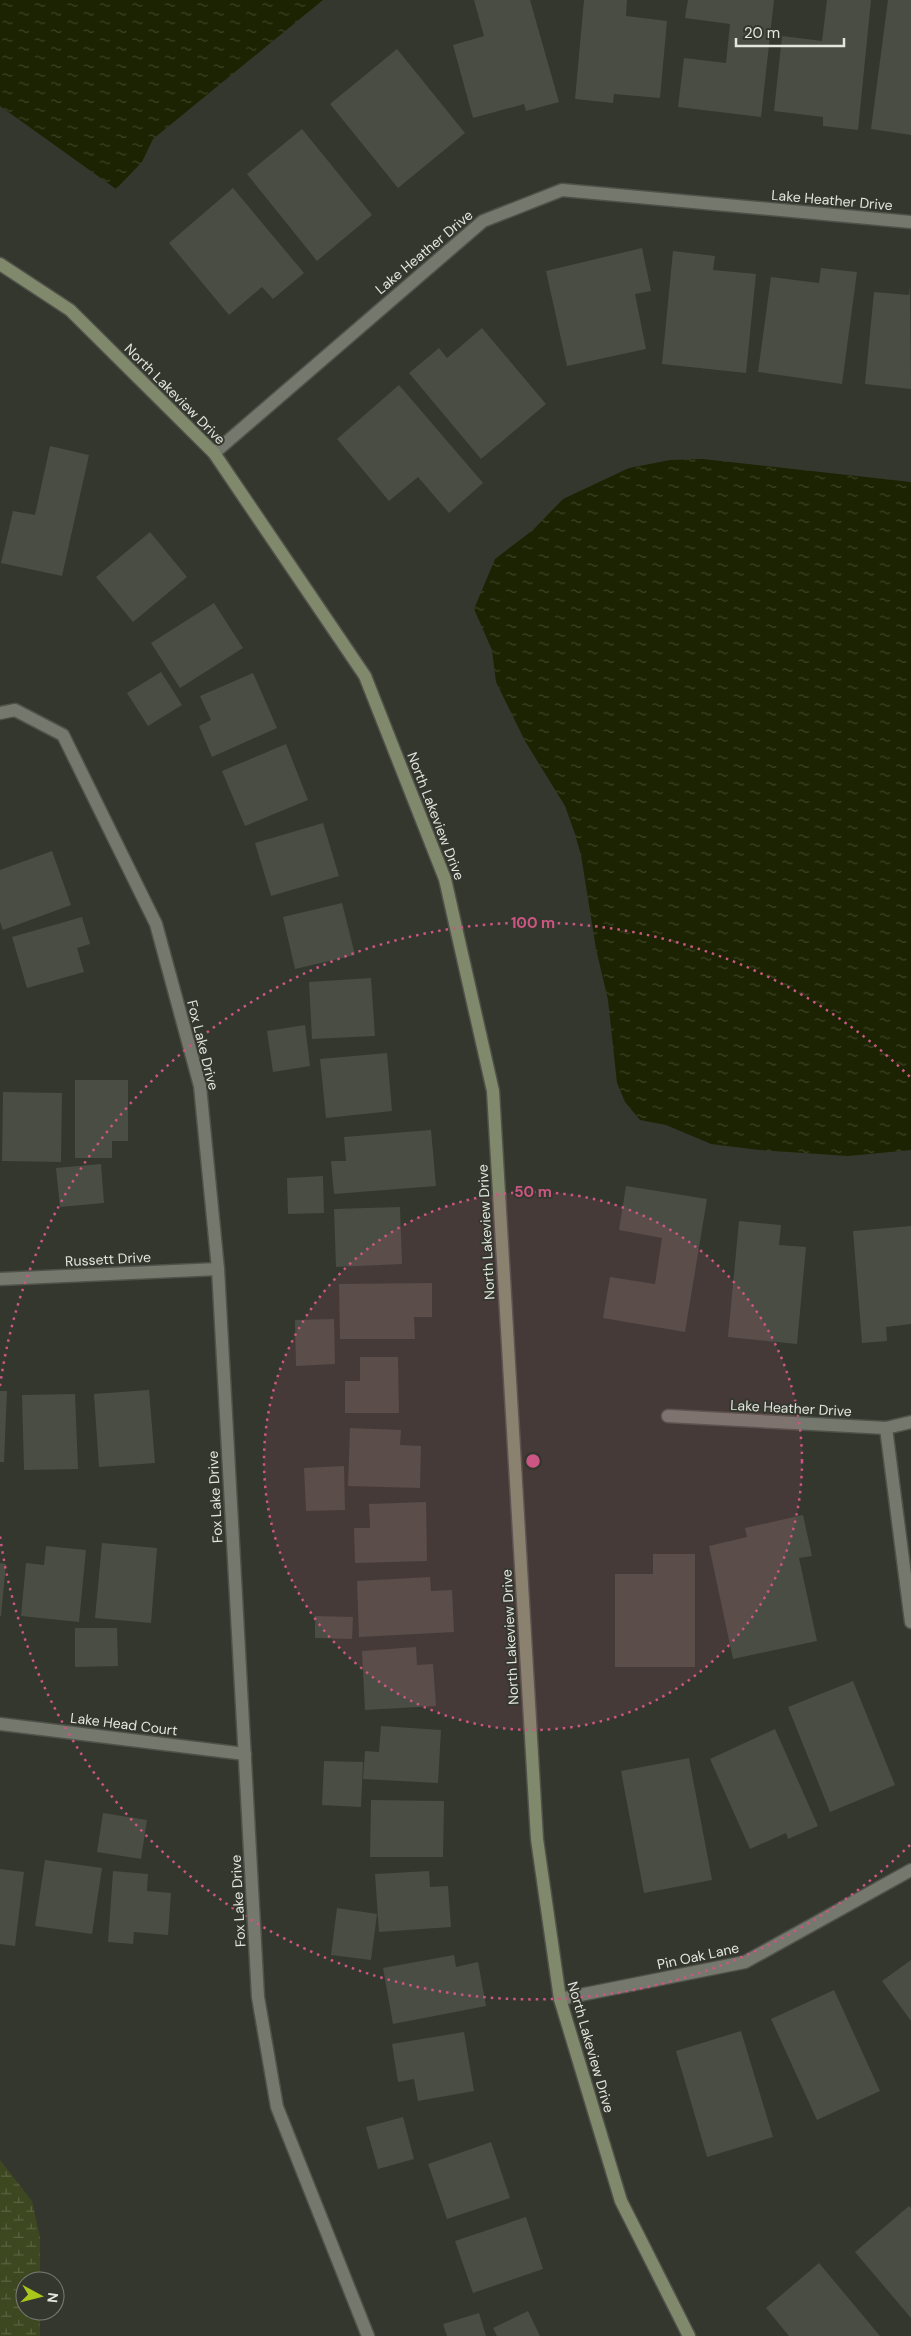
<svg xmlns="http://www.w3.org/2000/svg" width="911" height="2336" viewBox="0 0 911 2336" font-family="'DM Sans',sans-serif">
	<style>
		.wetland { fill: url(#wetland-marsh) }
		.water { fill: url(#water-ripples) }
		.building { fill: #4a4d43 }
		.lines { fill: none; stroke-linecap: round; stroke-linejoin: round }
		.street-casing { stroke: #50524a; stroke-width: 15 }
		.secondary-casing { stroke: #50524a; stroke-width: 15 }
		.street { stroke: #75786d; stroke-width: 12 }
		.secondary { stroke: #81896c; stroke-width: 12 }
		.ring { fill: none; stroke: #cc5683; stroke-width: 2.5; stroke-dasharray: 2.5 5 }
		.labels { text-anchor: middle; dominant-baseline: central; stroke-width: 4; stroke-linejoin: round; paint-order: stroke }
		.street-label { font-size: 14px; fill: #e3e5df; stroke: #34372e }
		.centre { fill: #cc5683; stroke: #34372e; stroke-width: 2.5 }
		.ring-label { font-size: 15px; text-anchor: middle; font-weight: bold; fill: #cc5683; stroke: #34372e; stroke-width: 4; stroke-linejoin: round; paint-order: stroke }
	</style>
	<defs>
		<pattern id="wetland-marsh" width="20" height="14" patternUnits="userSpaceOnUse" patternTransform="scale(1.25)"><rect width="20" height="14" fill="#3e4820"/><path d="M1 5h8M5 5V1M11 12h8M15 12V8" fill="none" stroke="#5a6240"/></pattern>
		<pattern id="water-ripples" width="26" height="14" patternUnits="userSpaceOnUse" patternTransform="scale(1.25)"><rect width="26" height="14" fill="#1c2302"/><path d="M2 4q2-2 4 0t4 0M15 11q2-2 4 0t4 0" fill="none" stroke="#3d4326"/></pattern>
	</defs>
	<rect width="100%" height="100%" fill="#34372e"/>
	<!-- wetland -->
	<path class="wetland" d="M 0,2160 L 32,2201 L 40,2238 L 40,2281 L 25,2281 L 25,2311 L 40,2311 L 40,2336 L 0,2336 Z"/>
	<!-- water -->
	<g class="water">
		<path d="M 0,0 L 323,0 L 153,139 L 142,162 L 116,189 L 0,106 Z"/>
		<path d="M 703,459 L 911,482 L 911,1150 L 848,1156 L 759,1150 L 711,1144 L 666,1125 L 640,1120 L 625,1102 L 617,1083 L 608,1000 L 596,949 L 581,855 L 574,831 L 565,806 L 525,741 L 496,682 L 492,650 L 474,609 L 495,559 L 533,530 L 563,499 L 629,468 L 670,460 Z"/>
	</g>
	<!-- building -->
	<g class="building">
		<path d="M 474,0 L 530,0 L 559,102 L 526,111 L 524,104 L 473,118 L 453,45 L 484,36 Z"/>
		<path d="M 584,0 L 627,0 L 626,16 L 667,21 L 660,98 L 614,94 L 613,103 L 575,99 Z"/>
		<path d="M 688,0 L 774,0 L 761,117 L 678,107 L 684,58 L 726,63 L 730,24 L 685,18 Z"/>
		<path d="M 827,0 L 871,0 L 858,130 L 823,126 L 823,117 L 774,111 L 782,36 L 822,41 Z"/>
		<path d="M 888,0 L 911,0 L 911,135 L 871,129 Z"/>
		<path d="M 397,49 L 465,133 L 398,188 L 330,104 Z"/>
		<path d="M 302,129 L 372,215 L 317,261 L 247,174 Z"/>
		<path d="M 233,188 L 304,273 L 273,299 L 262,287 L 229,315 L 169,243 Z"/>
		<path d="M 642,248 L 651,291 L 635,294 L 646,349 L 567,366 L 546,271 Z"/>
		<path d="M 673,251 L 715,256 L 713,270 L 756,274 L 746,373 L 662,364 Z"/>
		<path d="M 821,268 L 857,272 L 842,384 L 758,372 L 771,277 L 819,283 Z"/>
		<path d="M 910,287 L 911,389 L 865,384 L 874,292 L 909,295 Z"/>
		<path d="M 482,328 L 546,404 L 481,459 L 409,373 L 439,348 L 447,358 Z"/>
		<path d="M 399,385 L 483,483 L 449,513 L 418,477 L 389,501 L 337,439 Z"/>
		<path d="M 50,446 L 89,455 L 62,576 L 1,563 L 13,511 L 35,515 Z"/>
		<path d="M 150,532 L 187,577 L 133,622 L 96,577 Z"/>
		<path d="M 214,603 L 243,648 L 180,688 L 151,643 Z"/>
		<path d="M 161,672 L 182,705 L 148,726 L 127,693 Z"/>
		<path d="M 253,673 L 277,728 L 212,757 L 199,726 L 211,720 L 200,696 Z"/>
		<path d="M 286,744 L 308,800 L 245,826 L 222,771 Z"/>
		<path d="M 323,823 L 339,876 L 271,896 L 255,843 Z"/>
		<path d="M 52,851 L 71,905 L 3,930 L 0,922 L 0,870 Z"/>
		<path d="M 342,903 L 355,955 L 295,969 L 283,917 Z"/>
		<path d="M 82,917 L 90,944 L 77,948 L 84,972 L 27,988 L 12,937 Z"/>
		<path d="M 371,978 L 375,1036 L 312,1039 L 309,982 Z"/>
		<path d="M 305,1025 L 310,1066 L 273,1072 L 267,1031 Z"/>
		<path d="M 387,1053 L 392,1111 L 326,1118 L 320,1059 Z"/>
		<path d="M 75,1080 L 128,1080 L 128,1141 L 112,1141 L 112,1158 L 75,1158 Z"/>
		<path d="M 3,1092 L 62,1093 L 61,1162 L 2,1161 Z"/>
		<path d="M 431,1130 L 436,1186 L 334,1194 L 331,1161 L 346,1161 L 344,1137 Z"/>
		<path d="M 101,1164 L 104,1203 L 60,1207 L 56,1168 Z"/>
		<path d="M 323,1176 L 324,1213 L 288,1214 L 287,1178 Z"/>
		<path d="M 626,1186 L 707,1199 L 685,1332 L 603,1318 L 610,1277 L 655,1284 L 662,1238 L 619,1230 Z"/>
		<path d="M 400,1207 L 402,1264 L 336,1267 L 334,1209 Z"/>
		<path d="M 739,1221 L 781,1225 L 779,1245 L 806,1247 L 797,1344 L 728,1337 Z"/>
		<path d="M 911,1226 L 911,1324 L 886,1327 L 887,1341 L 862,1343 L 853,1231 Z"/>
		<path d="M 432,1283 L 432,1317 L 414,1317 L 415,1339 L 340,1339 L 339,1284 Z"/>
		<path d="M 334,1319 L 335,1364 L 296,1366 L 295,1320 Z"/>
		<path d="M 360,1357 L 398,1357 L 399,1413 L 345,1413 L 345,1381 L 360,1381 Z"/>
		<path d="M 149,1390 L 155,1463 L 99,1467 L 94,1394 Z"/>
		<path d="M 0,1391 L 7,1391 L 4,1462 L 0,1462 Z"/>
		<path d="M 75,1394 L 78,1469 L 24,1470 L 22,1395 Z"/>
		<path d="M 350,1428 L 401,1430 L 400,1445 L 421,1446 L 420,1488 L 348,1486 Z"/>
		<path d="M 344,1466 L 345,1510 L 306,1511 L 304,1468 Z"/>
		<path d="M 426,1502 L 427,1561 L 355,1563 L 354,1528 L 370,1528 L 369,1504 Z"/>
		<path d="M 803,1515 L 812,1556 L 799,1558 L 817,1641 L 733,1659 L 709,1546 L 747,1537 L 745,1528 Z"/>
		<path d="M 102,1543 L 157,1548 L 151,1623 L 95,1618 Z"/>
		<path d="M 46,1546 L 86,1550 L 79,1622 L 21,1616 L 26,1563 L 44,1565 Z"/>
		<path d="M 653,1554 L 695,1554 L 695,1667 L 615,1667 L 615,1574 L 653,1574 Z"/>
		<path d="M 0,1563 L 6,1564 L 1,1616 L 0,1616 Z"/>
		<path d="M 430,1577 L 431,1591 L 452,1590 L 454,1632 L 359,1637 L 357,1581 Z"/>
		<path d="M 315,1616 L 353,1617 L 352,1639 L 315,1638 Z"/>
		<path d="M 75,1628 L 117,1628 L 118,1666 L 75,1667 Z"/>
		<path d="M 416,1647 L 417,1665 L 433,1664 L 436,1706 L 365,1710 L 362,1651 Z"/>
		<path d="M 853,1681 L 895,1785 L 830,1812 L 788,1707 Z"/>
		<path d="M 381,1726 L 441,1730 L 438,1783 L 363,1779 L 365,1751 L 379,1752 Z"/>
		<path d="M 775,1729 L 818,1826 L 788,1839 L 786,1833 L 750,1849 L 710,1759 Z"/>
		<path d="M 689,1758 L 712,1880 L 644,1893 L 621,1771 Z"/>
		<path d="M 324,1761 L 363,1762 L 361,1807 L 322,1805 Z"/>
		<path d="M 371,1800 L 444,1801 L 443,1857 L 370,1857 Z"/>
		<path d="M 103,1813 L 147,1820 L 141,1859 L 97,1852 Z"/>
		<path d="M 45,1860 L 102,1868 L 92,1934 L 35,1926 Z"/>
		<path d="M 0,1869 L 24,1872 L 15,1946 L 0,1944 Z"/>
		<path d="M 113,1871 L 148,1874 L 147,1891 L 171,1893 L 168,1935 L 134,1932 L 133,1944 L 108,1942 Z"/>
		<path d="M 429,1871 L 430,1887 L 448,1886 L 451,1927 L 379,1932 L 375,1874 Z"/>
		<path d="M 337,1908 L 377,1914 L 371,1960 L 331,1955 Z"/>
		<path d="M 454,1955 L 456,1967 L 478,1962 L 486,2006 L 393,2024 L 383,1968 Z"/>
		<path d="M 911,1960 L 911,2021 L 882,1981 Z"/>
		<path d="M 834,1990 L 880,2091 L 817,2120 L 771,2019 Z"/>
		<path d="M 741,2031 L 773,2137 L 707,2157 L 676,2051 Z"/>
		<path d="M 464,2032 L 474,2091 L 418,2101 L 414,2079 L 398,2082 L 392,2044 Z"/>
		<path d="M 403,2117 L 414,2159 L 378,2169 L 366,2127 Z"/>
		<path d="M 491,2142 L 510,2198 L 447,2219 L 428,2164 Z"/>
		<path d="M 909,2206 L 911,2208 L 911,2318 L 855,2252 Z"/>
		<path d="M 526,2217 L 543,2269 L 473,2293 L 455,2241 Z"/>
		<path d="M 819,2263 L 880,2336 L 789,2336 L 766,2308 Z"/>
		<path d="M 528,2311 L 540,2336 L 497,2336 L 493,2328 Z"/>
		<path d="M 479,2313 L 486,2336 L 447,2336 L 443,2324 Z"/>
	</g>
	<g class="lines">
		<defs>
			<g id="street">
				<path d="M 214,453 L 483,221 L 562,190 L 911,222"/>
				<path d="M 0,713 L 15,710 L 63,735 L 156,924 L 200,1086 L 218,1269 L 258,1997 L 277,2107 L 368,2336"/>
				<path d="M 0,1279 L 218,1269"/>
				<path d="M 668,1416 L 886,1428 L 911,1422"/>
				<path d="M 886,1428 L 911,1622"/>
				<path d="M 0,1724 L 245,1754"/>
				<path d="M 560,1999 L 745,1962 L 911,1870"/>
			</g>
			<path id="secondary" d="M 0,264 L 70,310 L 214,453 L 365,676 L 445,879 L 493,1091 L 537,1839 L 560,1999 L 621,2201 L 689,2336"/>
		</defs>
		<!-- street casing -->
		<use href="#street" class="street-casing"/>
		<!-- secondary casing -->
		<use href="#secondary" class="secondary-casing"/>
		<!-- street -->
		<use href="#street" class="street"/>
		<!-- secondary -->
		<use href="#secondary" class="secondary"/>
	</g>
	<!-- distance rings -->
	<circle cx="533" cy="1461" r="269" fill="#cc5683" fill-opacity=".12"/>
	<g class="ring">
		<circle cx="533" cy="1461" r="269"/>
		<path d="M910 1845A538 538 0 0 1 0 1536M0 1386A538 538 0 0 1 910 1077"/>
	</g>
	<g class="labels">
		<!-- street labels -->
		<g class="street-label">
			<text transform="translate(832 200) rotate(5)">Lake Heather Drive</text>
			<text transform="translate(424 252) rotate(-40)">Lake Heather Drive</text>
			<text transform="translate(175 394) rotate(45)">North Lakeview Drive</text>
			<text transform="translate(436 816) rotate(69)">North Lakeview Drive</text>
			<text transform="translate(203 1045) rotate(76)">Fox Lake Drive</text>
			<text transform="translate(486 1232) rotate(-93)">North Lakeview Drive</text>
			<text transform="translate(108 1259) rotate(-3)">Russett Drive</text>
			<text transform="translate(791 1408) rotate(3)">Lake Heather Drive</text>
			<text transform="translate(215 1497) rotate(-93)">Fox Lake Drive</text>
			<text transform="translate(510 1637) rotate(-93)">North Lakeview Drive</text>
			<text transform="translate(124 1724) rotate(7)">Lake Head Court</text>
			<text transform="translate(238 1901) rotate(-93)">Fox Lake Drive</text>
			<text transform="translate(698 1956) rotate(-12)">Pin Oak Lane</text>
			<text transform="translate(591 2047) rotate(74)">North Lakeview Drive</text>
		</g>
	</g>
	<circle cx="533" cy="1461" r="8" class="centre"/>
	<g class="ring-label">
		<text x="533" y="928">100 m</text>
		<text x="533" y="1197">50 m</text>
	</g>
	<!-- north arrow -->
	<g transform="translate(40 2296) rotate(97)"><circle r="24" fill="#34372e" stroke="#7a7d75"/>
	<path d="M0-4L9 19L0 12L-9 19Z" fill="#a8c71d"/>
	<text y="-8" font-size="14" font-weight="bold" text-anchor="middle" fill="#e3e5df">N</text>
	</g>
	<!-- scale -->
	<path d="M736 38v8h108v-8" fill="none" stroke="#e3e5df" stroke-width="2.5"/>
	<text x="744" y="38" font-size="15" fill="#e3e5df" stroke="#34372e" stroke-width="4" paint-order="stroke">20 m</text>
</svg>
